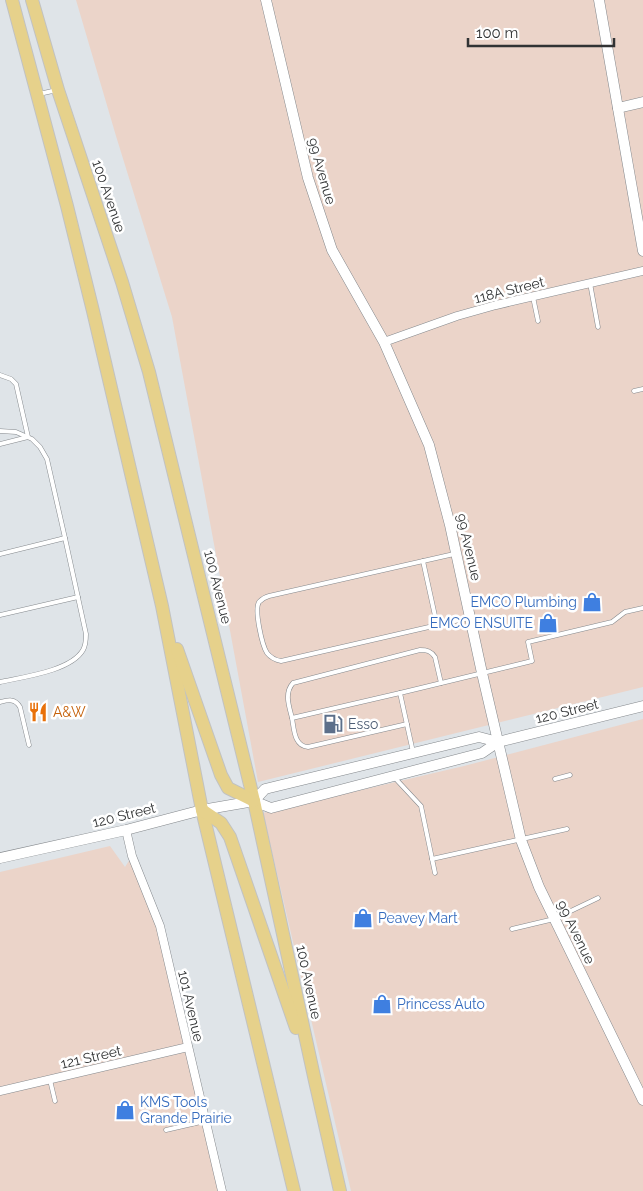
<svg xmlns="http://www.w3.org/2000/svg" width="643" height="1191" viewBox="0 0 643 1191" font-family="Raleway,sans-serif">
	<style>
		.industrial { fill: #ebd4c9 }
		.lines { fill: none; stroke-linecap: round; stroke-linejoin: round }
		.service-casing { stroke: #85898d; stroke-width: 5 }
		.minor-casing { stroke: #85898d; stroke-width: 9 }
		.tertiary-casing { stroke: #85898d; stroke-width: 11 }
		.primary-casing { stroke: #c1c2c2; stroke-width: 14 }
		.service { stroke: #fff; stroke-width: 4 }
		.minor { stroke: #fff; stroke-width: 8 }
		.tertiary { stroke: #fff; stroke-width: 10 }
		.primary { stroke: #e6d18b; stroke-width: 12 }
		.labels { text-anchor: middle; dominant-baseline: central; stroke-width: 5; stroke-linejoin: round; paint-order: stroke }
		.street-label { font-size: 14px; fill: #313334; stroke: #fff }
		.shop-label { font-size: 14px; fill: #366cbe; stroke: #fff; text-anchor: start }
		.food-label { font-size: 14px; fill: #c56008; stroke: #fff; text-anchor: start }
		.service-label { font-size: 14px; fill: #4e5e75; stroke: #fff; text-anchor: start }
	</style>
	<rect width="100%" height="100%" fill="#dfe4e8"/>
	<!-- industrial -->
	<g class="industrial">
		<path d="M 76,0 L 643,0 L 643,687 L 258,782 L 172,317 L 116,136 Z"/>
		<path d="M 643,719 L 643,1191 L 351,1191 L 263,813 L 464,766 Z"/>
		<path d="M 110,846 L 125,867 L 132,856 L 160,926 L 222,1191 L 0,1191 L 0,872 Z"/>
	</g>
	<g class="lines">
		<defs>
			<g id="service">
				<path d="M 39,94 L 57,90"/>
				<path d="M 590,283 L 598,327"/>
				<path d="M 533,297 L 538,321"/>
				<path d="M 0,375 L 11,379 L 16,384 L 28,437 L 0,444"/>
				<path d="M 634,391 L 643,389"/>
				<path d="M 0,431 L 16,432 L 32,439 L 40,447 L 47,459 L 65,538 L 0,554"/>
				<path d="M 450,525 L 466,521"/>
				<path d="M 454,554 L 269,596 C 265,597 262,599 259,602 C 254,610 262,645 267,653 C 271,658 275,660 281,661 L 468,618"/>
				<path d="M 423,561 L 437,625"/>
				<path d="M 0,615 L 78,597"/>
				<path d="M 0,682 C 23,677 71,671 83,650 C 86,645 86,640 86,634 L 65,538"/>
				<path d="M 400,693 L 292,718 C 294,729 294,746 308,747 L 407,724"/>
				<path d="M 0,702 C 8,700 15,698 20,707 L 29,745"/>
				<path d="M 292,718 C 289,706 284,693 293,683 L 420,650 C 427,650 431,651 435,657 L 441,683"/>
				<path d="M 413,752 L 400,693 L 532,661 L 528,642 L 612,622 L 625,612 L 643,608"/>
				<path d="M 394,777 L 421,806 L 435,873"/>
				<path d="M 555,779 L 570,775"/>
				<path d="M 432,859 L 567,829"/>
				<path d="M 512,929 L 554,919 L 598,898"/>
				<path d="M 50,1080 L 55,1101"/>
				<path d="M 166,1130 L 205,1121"/>
			</g>
			<g id="minor">
				<path d="M 384,342 L 457,316 L 496,305 L 643,271"/>
				<path d="M 126,830 L 132,856 L 160,926 L 222,1191"/>
				<path d="M 0,1091 L 188,1047"/>
			</g>
			<g id="tertiary">
				<path d="M 266,0 L 308,178 L 332,250 L 384,342 L 429,445 L 450,525 L 482,673 L 521,840 L 539,887 L 643,1100"/>
				<path d="M 599,0 L 643,251"/>
				<path d="M 618,108 L 643,102"/>
				<path d="M 254,801 L 265,789 L 479,737 L 498,742"/>
				<path d="M 0,858 L 126,830 L 202,810 L 254,801 L 271,808 L 482,753 L 498,742 L 643,706"/>
			</g>
			<g id="primary">
				<path d="M 12,0 L 67,206 L 93,311 L 162,606 L 202,810 L 294,1191"/>
				<path d="M 32,0 L 58,90 L 122,282 L 149,372 L 254,801 L 315,1081 L 340,1191"/>
				<path d="M 177,649 L 221,775 L 228,788 L 254,801"/>
				<path d="M 202,810 L 221,823 L 230,837 L 296,1028"/>
			</g>
		</defs>
		<!-- service casing -->
		<use href="#service" class="service-casing"/>
		<!-- minor casing -->
		<use href="#minor" class="minor-casing"/>
		<!-- tertiary casing -->
		<use href="#tertiary" class="tertiary-casing"/>
		<!-- primary casing -->
		<use href="#primary" class="primary-casing"/>
		<!-- service -->
		<use href="#service" class="service"/>
		<!-- minor -->
		<use href="#minor" class="minor"/>
		<!-- tertiary -->
		<use href="#tertiary" class="tertiary"/>
		<!-- primary -->
		<use href="#primary" class="primary"/>
	</g>
	<!-- icons -->
	<defs>
		<symbol id="shop-bare" viewBox="-9 -9 18 18"><path d="M-5-2.5h2.3a2.7 3.5 0 0 1 5.4 0H5L5.5 6h-11ZM-1.5-2.5h3a1.5 2.3 0 0 0-3 0Z" fill="#3f7fe0" stroke="#fff" stroke-width="2.5" paint-order="stroke"/></symbol>
		<symbol id="restaurant-bare" viewBox="-9 -9 18 18"><path d="M-5-6h1v4h1v-4h1v4h1v-4h1v5L-1.5 .5V6h-2V.5L-5-1ZM5-6V6H3V1.5H1.5Q1.5-4 5-6Z" fill="#e8710a" stroke="#fff" stroke-width="2.5" paint-order="stroke"/></symbol>
		<symbol id="fuel-bare" viewBox="-9 -9 18 18"><path d="M-5.5-6h7V0h2V4h1.3V-2.5L3-4.5l.8-.8L6-3V5H2.5V1h-1V6h-7ZM-4.2-4.7v3.2H.2V-4.7Z" fill="#5c6f8a" stroke="#fff" stroke-width="2.5" paint-order="stroke"/></symbol>
	</defs>
	<g fill-rule="evenodd">
		<use href="#shop-bare" x="578" y="588" width="28" height="28"/>
		<use href="#shop-bare" x="534" y="609" width="28" height="28"/>
		<use href="#restaurant-bare" x="24" y="698" width="28" height="28"/>
		<use href="#fuel-bare" x="319" y="710" width="28" height="28"/>
		<use href="#shop-bare" x="349" y="904" width="28" height="28"/>
		<use href="#shop-bare" x="368" y="990" width="28" height="28"/>
		<use href="#shop-bare" x="111" y="1096" width="28" height="28"/>
	</g>
	<g class="labels">
		<!-- street labels -->
		<g class="street-label">
			<text transform="translate(322 171) rotate(74)">99 Avenue</text>
			<text transform="translate(109 196) rotate(71)">100 Avenue</text>
			<text transform="translate(509 290) rotate(-14)">118A Street</text>
			<text transform="translate(469 547) rotate(77)">99 Avenue</text>
			<text transform="translate(218 587) rotate(76)">100 Avenue</text>
			<text transform="translate(567 711) rotate(-14)">120 Street</text>
			<text transform="translate(124 815) rotate(-14)">120 Street</text>
			<text transform="translate(576 932) rotate(64)">99 Avenue</text>
			<text transform="translate(309 982) rotate(78)">100 Avenue</text>
			<text transform="translate(191 1006) rotate(77)">101 Avenue</text>
			<text transform="translate(91 1057) rotate(-13)">121 Street</text>
		</g>
		<!-- shop labels -->
		<g class="shop-label">
			<text x="577" y="602" text-anchor="end">EMCO Plumbing</text>
			<text x="533" y="623" text-anchor="end">EMCO ENSUITE</text>
			<text x="378" y="918">Peavey Mart</text>
			<text x="397" y="1004">Princess Auto</text>
			<text x="140" y="1102">KMS Tools<tspan x="140" dy="16">Grande Prairie</tspan></text>
		</g>
		<!-- food labels -->
		<g class="food-label">
			<text x="53" y="712">A&amp;W</text>
		</g>
		<!-- service labels -->
		<g class="service-label">
			<text x="348" y="724">Esso</text>
		</g>
	</g>
	<!-- scale -->
	<path d="M468 38v8h146v-8" fill="none" stroke="#313334" stroke-width="2.5"/>
	<text x="476" y="38" font-size="15" fill="#313334" stroke="#ffffff" stroke-width="4" paint-order="stroke">100 m</text>
</svg>
